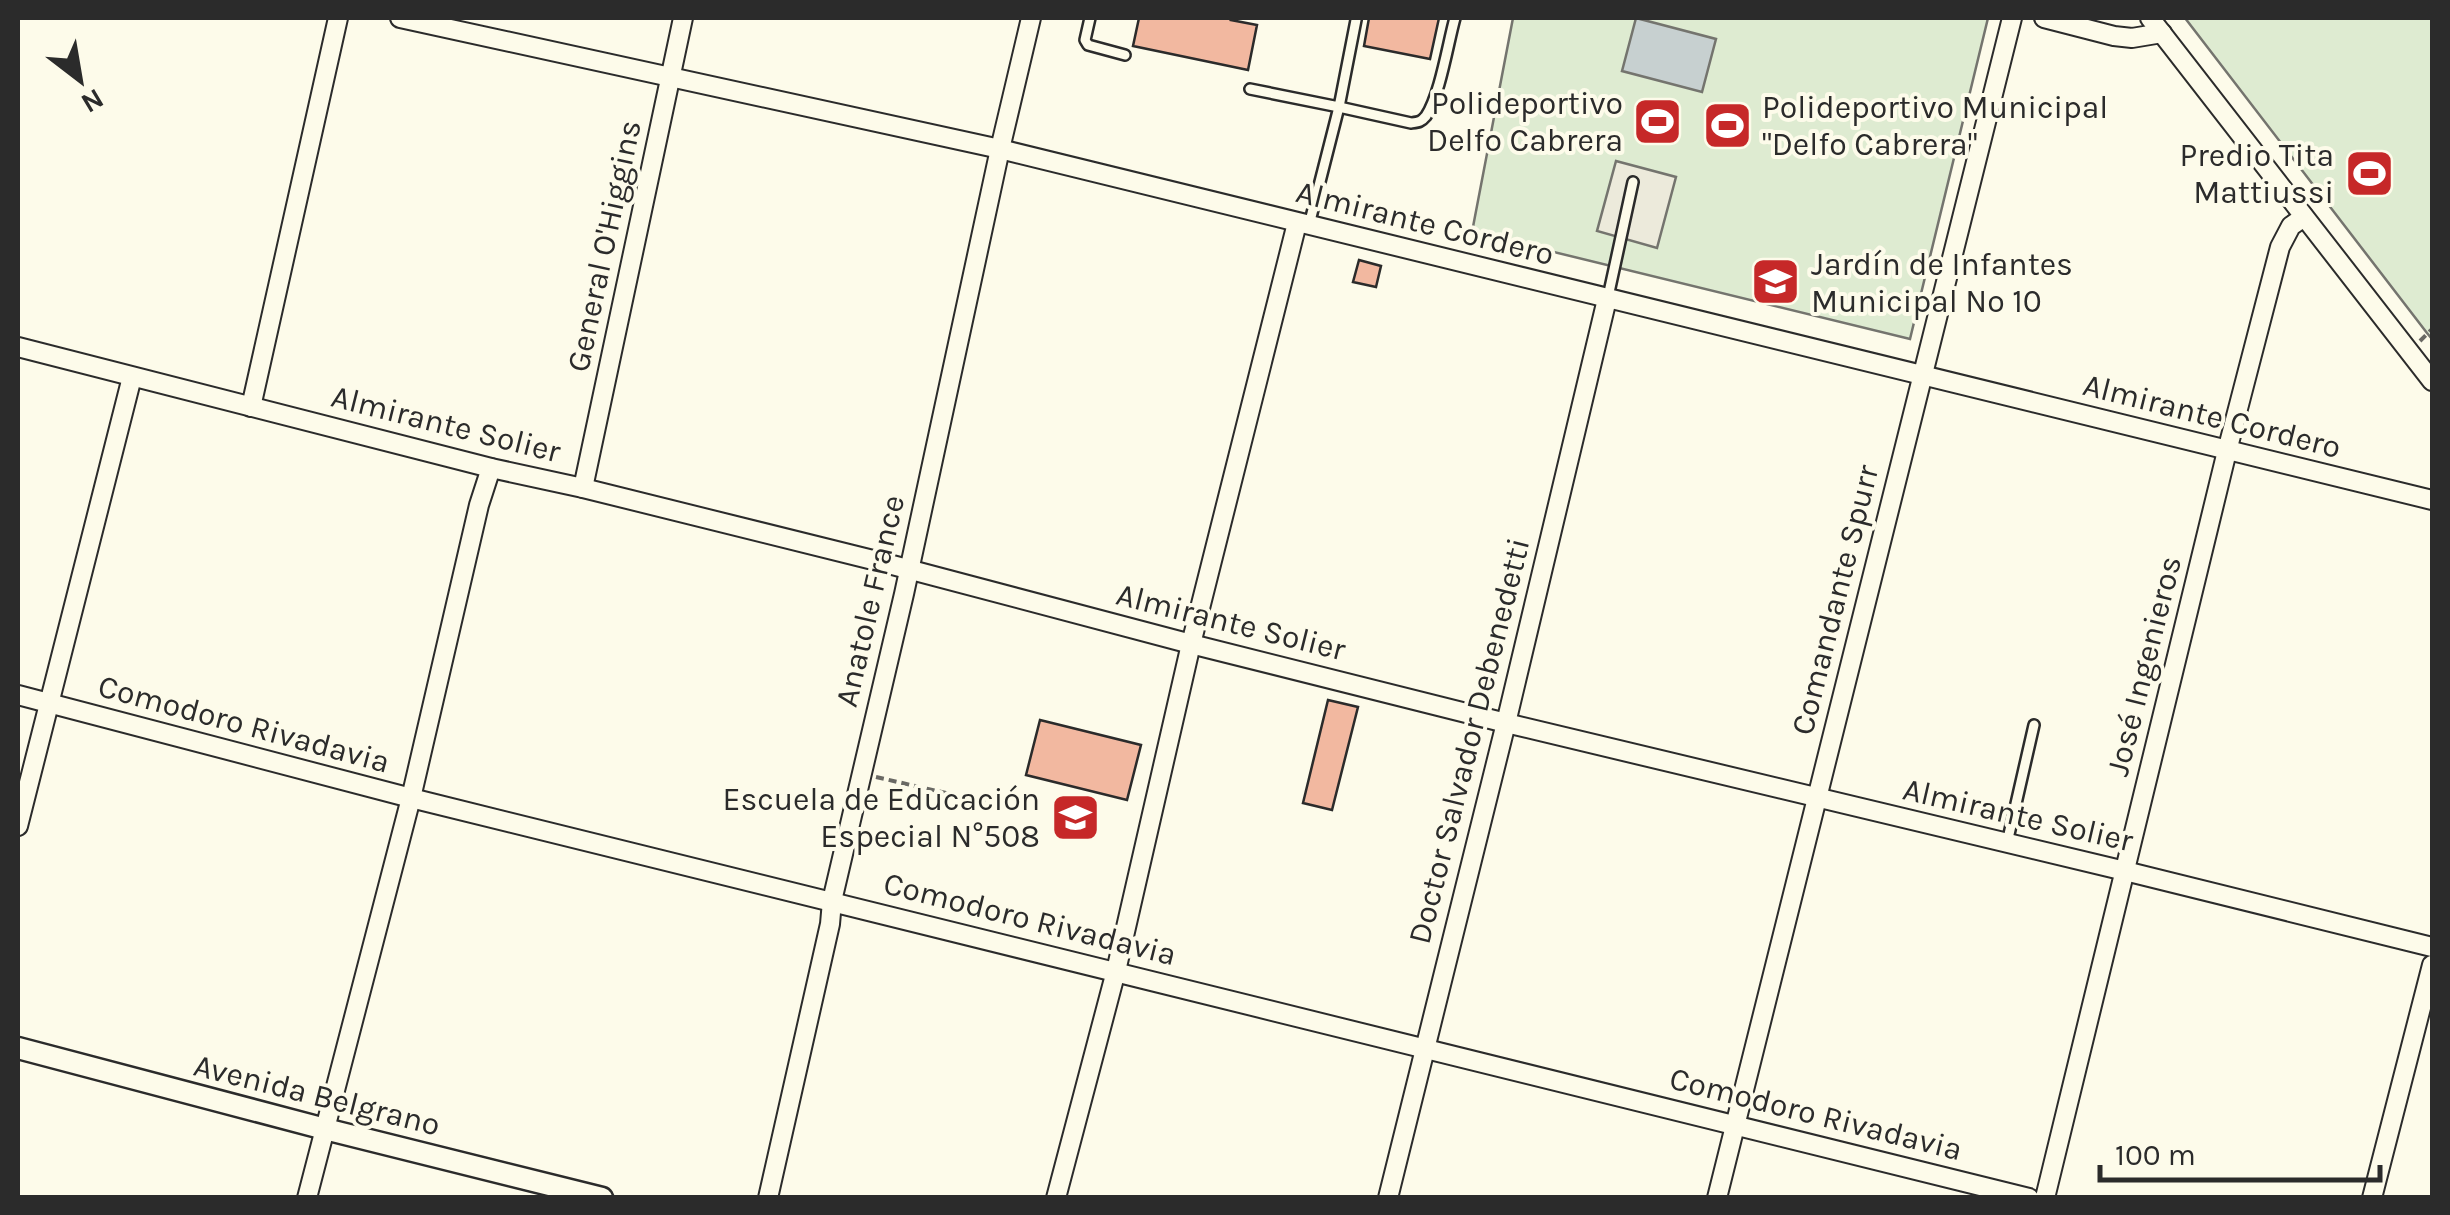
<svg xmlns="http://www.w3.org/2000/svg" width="2450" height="1215" viewBox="0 0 2450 1215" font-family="Karla,sans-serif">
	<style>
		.green { fill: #deebd1; stroke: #74746e; stroke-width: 2.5 }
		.parking { fill: #eceadb; stroke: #74746e; stroke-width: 2.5 }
		.water { fill: #c7d0d0; stroke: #74746e; stroke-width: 2.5 }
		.building { fill: #f2b8a0; stroke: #2b2b2b; stroke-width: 2.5 }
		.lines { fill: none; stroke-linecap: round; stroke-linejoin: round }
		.service-casing { stroke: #2b2b2b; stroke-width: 14 }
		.minor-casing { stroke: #2b2b2b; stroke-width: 22 }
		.tertiary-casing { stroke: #2b2b2b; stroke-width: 25 }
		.path { stroke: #6a6964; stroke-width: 4; stroke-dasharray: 8 5; stroke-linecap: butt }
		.service { stroke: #fdfbea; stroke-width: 9 }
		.minor { stroke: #fdfbea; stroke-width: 18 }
		.tertiary { stroke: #fdfbea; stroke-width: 20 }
		.labels { text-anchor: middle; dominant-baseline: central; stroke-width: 8; stroke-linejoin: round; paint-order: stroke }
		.poi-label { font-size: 32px; fill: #2b2b2b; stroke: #fdfbea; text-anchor: end }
		.street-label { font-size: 32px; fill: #2b2b2b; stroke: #fdfbea }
	</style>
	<rect width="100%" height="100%" fill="#fdfbea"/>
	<!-- green -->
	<g class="green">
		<path d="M 1513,18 L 1988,18 L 1910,339 L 1472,232 Z"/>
		<path d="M 2185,18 L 2432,18 L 2432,339 L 2427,333 Z"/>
	</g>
	<!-- parking -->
	<path class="parking" d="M 1616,161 L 1676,177 L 1657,248 L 1597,231 Z"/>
	<!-- water -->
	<path class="water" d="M 1636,18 L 1716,39 L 1702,92 L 1622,71 Z"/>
	<!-- building -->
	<g class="building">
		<path d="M 1139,18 L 1232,18 L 1231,20 L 1257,25 L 1248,70 L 1133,46 Z"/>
		<path d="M 1369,18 L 1439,18 L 1430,59 L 1364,46 Z"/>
		<path d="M 1359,260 L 1381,266 L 1376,287 L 1353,282 Z"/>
		<path d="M 1328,700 L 1358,707 L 1332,810 L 1303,803 Z"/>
		<path d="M 1040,720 L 1141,745 L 1127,800 L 1026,775 Z"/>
	</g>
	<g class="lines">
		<defs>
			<g id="service">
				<path d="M 1090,18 L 1085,40 L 1088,45 L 1125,55"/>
				<path d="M 1250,89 L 1339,107 L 1356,20"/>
				<path d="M 1309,225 L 1339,107 L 1411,123 C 1419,122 1421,122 1426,116 C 1440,95 1448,43 1455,18"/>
				<path d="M 1608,297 L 1633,182"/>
				<path d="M 2007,843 L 2034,725"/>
			</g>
			<g id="minor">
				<path d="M 400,18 L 1000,149 L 2432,500"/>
				<path d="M 2044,18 L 2114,36 L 2132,38 L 2162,33"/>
				<path d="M 2150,18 L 2432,381"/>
				<path d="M 18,347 L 491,468 L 583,488 L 881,562 L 1191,644 L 1506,723 L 2125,871 L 2432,947"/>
				<path d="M 251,407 L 338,18"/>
				<path d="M 583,488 L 683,18"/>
				<path d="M 18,695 L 411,798 L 2029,1198"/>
				<path d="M 18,826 L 132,377"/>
				<path d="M 307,1198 L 411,798 L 479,505 L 491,468"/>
				<path d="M 768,1198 L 830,924 L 832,901 L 904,594 L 1000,149 L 1031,18"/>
				<path d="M 1056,1198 L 1116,971 L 1191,644 L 1297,223"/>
				<path d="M 1388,1198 L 1506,723 L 1607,299"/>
				<path d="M 1717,1198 L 2012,18"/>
				<path d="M 2045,1198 L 2227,451 L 2280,247 L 2291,226 L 2304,217"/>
				<path d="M 2372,1198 L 2432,965"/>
			</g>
			<path id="tertiary" d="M 18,1048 L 325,1129 L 602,1198"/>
		</defs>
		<!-- service casing -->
		<use href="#service" class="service-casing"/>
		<!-- minor casing -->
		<use href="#minor" class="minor-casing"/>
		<!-- tertiary casing -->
		<use href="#tertiary" class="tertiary-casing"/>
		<!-- path -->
		<g class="path">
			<path d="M 2420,341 L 2431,330"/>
			<path d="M 876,777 L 1007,807"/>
		</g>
		<!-- service -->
		<use href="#service" class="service"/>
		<!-- minor -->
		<use href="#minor" class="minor"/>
		<!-- tertiary -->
		<use href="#tertiary" class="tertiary"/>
	</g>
	<!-- icons -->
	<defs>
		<symbol id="stadium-square" viewBox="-11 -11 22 22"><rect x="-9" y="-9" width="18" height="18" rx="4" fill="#c62828" stroke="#fdfbea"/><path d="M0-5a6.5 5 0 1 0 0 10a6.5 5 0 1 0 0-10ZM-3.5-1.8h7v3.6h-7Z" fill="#fff"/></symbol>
		<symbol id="school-square" viewBox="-11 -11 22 22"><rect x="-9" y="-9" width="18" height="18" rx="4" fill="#c62828" stroke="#fdfbea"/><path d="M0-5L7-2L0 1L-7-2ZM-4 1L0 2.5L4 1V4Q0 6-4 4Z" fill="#fff"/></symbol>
	</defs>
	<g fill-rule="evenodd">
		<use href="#stadium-square" x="1630" y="94" width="55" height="55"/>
		<use href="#stadium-square" x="1700" y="98" width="55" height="55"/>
		<use href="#stadium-square" x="2342" y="146" width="55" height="55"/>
		<use href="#school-square" x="1748" y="254" width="55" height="55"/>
		<use href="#school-square" x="1048" y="790" width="55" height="55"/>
	</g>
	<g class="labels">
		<!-- poi labels -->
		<g class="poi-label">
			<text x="1623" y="103">Polideportivo<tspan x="1623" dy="37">Delfo Cabrera</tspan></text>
			<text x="1762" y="107" text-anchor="start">Polideportivo Municipal<tspan x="1762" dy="37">"Delfo Cabrera"</tspan></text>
			<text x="2334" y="155">Predio Tita<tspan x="2334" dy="37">Mattiussi</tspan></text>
			<text x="1811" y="264" text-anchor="start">Jardín de Infantes<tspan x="1811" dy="37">Municipal Nº 10</tspan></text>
			<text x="1040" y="799">Escuela de Educación<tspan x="1040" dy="37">Especial N°508</tspan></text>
		</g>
		<!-- street labels -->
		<g class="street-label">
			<text transform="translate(1425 223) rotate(14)">Almirante Cordero</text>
			<text transform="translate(604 246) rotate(-78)">General O'Higgins</text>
			<text transform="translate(2212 416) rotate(14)">Almirante Cordero</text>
			<text transform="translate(446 424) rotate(14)">Almirante Solier</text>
			<text transform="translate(1835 600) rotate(-76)">Comandante Spurr</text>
			<text transform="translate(870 601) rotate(-77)">Anatole France</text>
			<text transform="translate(1231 622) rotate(14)">Almirante Solier</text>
			<text transform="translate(2144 666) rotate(-76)">José Ingenieros</text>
			<text transform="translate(244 724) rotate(15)">Comodoro Rivadavia</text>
			<text transform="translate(1469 741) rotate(-76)">Doctor Salvador Debenedetti</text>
			<text transform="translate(2018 815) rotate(13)">Almirante Solier</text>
			<text transform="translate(1030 919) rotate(14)">Comodoro Rivadavia</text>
			<text transform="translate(317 1095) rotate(14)">Avenida Belgrano</text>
			<text transform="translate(1816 1114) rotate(14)">Comodoro Rivadavia</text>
		</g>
	</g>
	<!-- border -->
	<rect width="2450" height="1215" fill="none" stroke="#2b2b2b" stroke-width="40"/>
	<!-- north arrow -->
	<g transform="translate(80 80) rotate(149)" stroke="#fdfbea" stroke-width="8" paint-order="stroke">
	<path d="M0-8L18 38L0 25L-18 38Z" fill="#2b2b2b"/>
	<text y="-15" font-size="28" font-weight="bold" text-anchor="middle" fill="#2b2b2b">N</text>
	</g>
	<!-- scale -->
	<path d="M2100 1165v15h280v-15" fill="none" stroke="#2b2b2b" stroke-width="5"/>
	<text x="2115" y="1165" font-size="30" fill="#2b2b2b" stroke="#fdfbea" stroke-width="8" paint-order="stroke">100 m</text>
</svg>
